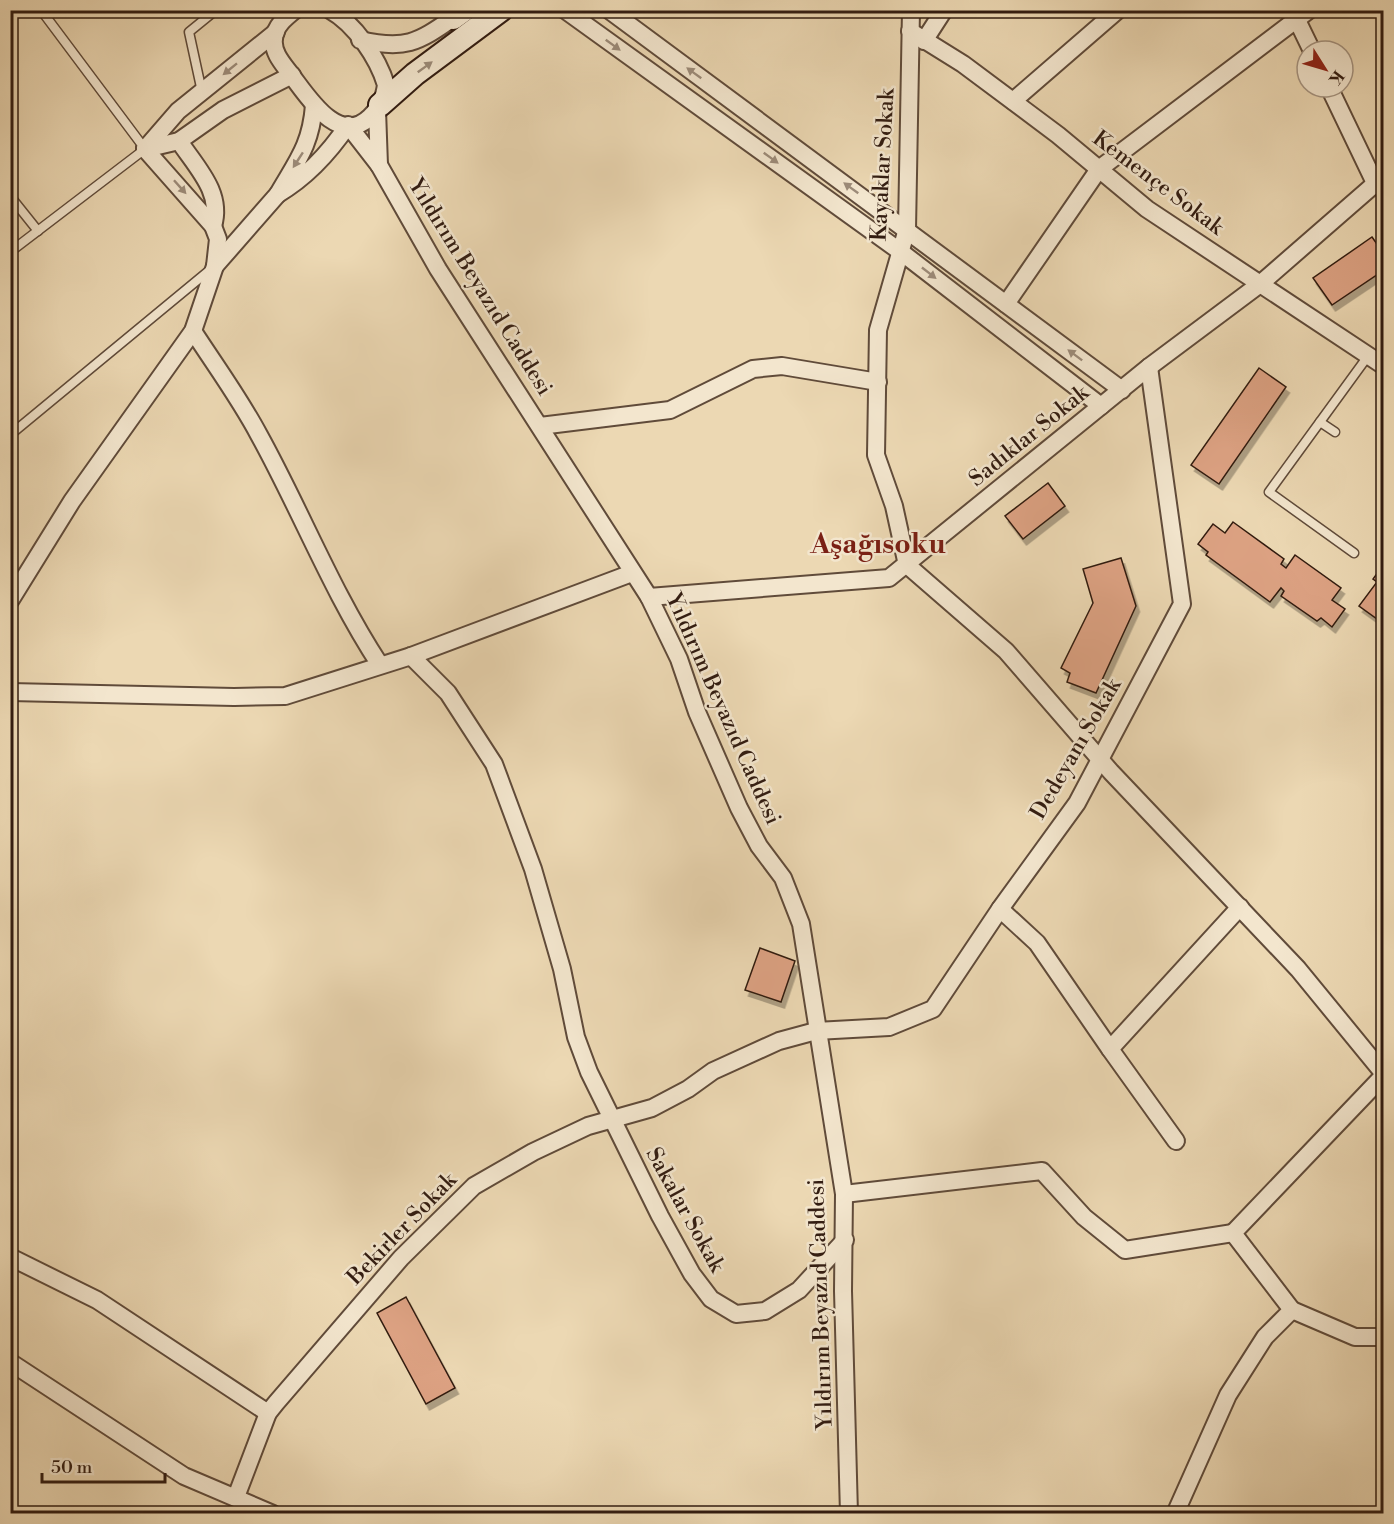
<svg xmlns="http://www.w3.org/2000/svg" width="1394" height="1524" viewBox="0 0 1394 1524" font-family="'Libre Bodoni',serif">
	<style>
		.building { fill: #dda283; stroke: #321c11; stroke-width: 1.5; filter: url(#shadow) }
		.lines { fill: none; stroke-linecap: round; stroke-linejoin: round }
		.service-casing { stroke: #604b3a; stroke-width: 11 }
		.minor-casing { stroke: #604b3a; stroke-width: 20 }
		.secondary-casing { stroke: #321c11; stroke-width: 26 }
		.service { stroke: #f3e6ce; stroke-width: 8 }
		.minor { stroke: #f3e6ce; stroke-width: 16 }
		.secondary { stroke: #f3e6ce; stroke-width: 22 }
		.oneway { fill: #9c8b79 }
		.labels { text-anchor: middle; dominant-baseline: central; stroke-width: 5; stroke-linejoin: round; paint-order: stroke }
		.street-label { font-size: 22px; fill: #321c11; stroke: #f3e6ce }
		.district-label { font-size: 28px; font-weight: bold; fill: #7a1f14; stroke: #f3e6ce }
	</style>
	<defs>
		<filter id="shadow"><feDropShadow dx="3.5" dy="6" stdDeviation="0" flood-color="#0004"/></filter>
	</defs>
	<rect width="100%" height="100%" fill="#ecd8b3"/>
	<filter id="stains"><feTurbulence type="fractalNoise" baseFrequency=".00333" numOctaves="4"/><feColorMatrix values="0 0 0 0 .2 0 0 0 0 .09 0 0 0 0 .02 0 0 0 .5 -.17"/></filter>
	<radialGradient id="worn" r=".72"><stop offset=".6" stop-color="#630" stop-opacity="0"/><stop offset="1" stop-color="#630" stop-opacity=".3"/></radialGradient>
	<!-- building -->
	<g class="building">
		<path d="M 1372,237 L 1384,254 L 1384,270 L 1332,305 L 1313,278 Z"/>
		<path d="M 1259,368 L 1286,387 L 1219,484 L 1191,465 Z"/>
		<path d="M 1048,483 L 1065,506 L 1023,539 L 1005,516 Z"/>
		<path d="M 1233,522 L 1284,559 L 1281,564 L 1286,568 L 1295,555 L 1341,588 L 1332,600 L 1345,609 L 1332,627 L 1321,618 L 1317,621 L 1281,596 L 1284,591 L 1281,588 L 1270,602 L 1206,555 L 1208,552 L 1198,544 L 1213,524 L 1225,533 Z"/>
		<path d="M 1121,558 L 1136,606 L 1096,693 L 1067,682 L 1070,673 L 1061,668 L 1093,603 L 1083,569 Z"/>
		<path d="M 1381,568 L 1384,570 L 1384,624 L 1359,606 L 1377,582 L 1373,579 Z"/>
		<path d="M 760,948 L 795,961 L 781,1002 L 745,990 Z"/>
		<path d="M 406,1297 L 455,1388 L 426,1404 L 377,1313 Z"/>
	</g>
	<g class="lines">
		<defs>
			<g id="service">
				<path d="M 202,92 L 189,32 L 216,10"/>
				<path d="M 10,196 L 38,231"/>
				<path d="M 10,252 L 145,149 L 41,10"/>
				<path d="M 1320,422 L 1335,432"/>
				<path d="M 10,435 L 211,269"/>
				<path d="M 1354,553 L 1269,492 L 1368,356"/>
			</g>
			<g id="minor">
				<path d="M 295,10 C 285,18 275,26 274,39 C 272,53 284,65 292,76 C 308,97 339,147 370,117 C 380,107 384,99 386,85 C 378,58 355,24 330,10"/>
				<path d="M 565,10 L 901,252 L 1101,406"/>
				<path d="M 609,10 L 1122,390"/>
				<path d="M 911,10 L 907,229 L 878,330 L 876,455 L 894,506 L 907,565 L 1006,651 L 1111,772 L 1298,969 L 1384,1074"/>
				<path d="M 1289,10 L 1297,20 L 1312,51"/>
				<path d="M 910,31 L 963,64 L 1058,135 L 1147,209 L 1384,366"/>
				<path d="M 360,40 C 405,50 417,43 453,18"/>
				<path d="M 924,41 L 944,10"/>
				<path d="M 1329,87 L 1375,183"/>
				<path d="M 1013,101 L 1118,10"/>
				<path d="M 314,105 C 311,145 297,161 278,194 C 307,177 329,153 348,125 L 379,165 L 377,110"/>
				<path d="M 179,141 C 197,168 223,193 213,226"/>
				<path d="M 145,149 L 178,111 L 276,32"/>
				<path d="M 145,149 L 179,141 L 223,110 L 292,75"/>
				<path d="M 379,165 L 438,269 L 649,597 L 679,659 L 697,712 L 739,808 L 759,846 L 783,878 L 801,924 L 844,1194 L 843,1291 L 849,1514"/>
				<path d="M 215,266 L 278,194"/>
				<path d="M 1006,304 L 1099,169 L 1309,10"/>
				<path d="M 193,331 C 215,365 240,399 259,435 C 301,511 332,592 380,665"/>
				<path d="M 540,426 L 670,410 L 753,369 L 782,366 L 878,382"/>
				<path d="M 649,597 L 889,578 L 1149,367 L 1260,284 L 1384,176"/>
				<path d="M 10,601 L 72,501 L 193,331 L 215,266 L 218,239 L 213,226 L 145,149"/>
				<path d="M 411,656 L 448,693 L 494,764 L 533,869 L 562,969 L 576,1037 L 589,1072 L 660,1216 L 692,1274 L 711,1299 L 736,1314 L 765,1311 L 799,1290 L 845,1240"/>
				<path d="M 10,692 L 234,697 L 285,696 L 411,656 L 632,573"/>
				<path d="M 1000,909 L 1037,943 L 1110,1049 L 1240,907"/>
				<path d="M 1110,1049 L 1176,1141"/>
				<path d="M 844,1194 L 1042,1171 L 1084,1217 L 1125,1250 L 1233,1233"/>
				<path d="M 10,1257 L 97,1300 L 268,1413"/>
				<path d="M 1292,1310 L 1355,1337 L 1384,1337"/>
				<path d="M 10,1362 L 184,1476 L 273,1514"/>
				<path d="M 236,1497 L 268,1413 L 276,1403 L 401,1258 L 474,1186 L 533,1152 L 588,1126 L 652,1108 L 688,1089 L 713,1071 L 779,1041 L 816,1031 L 889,1027 L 933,1009 L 1000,909 L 1077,803 L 1182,604 L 1149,367"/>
				<path d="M 1175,1514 L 1228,1395 L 1265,1337 L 1292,1310 L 1233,1233 L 1384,1075"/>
			</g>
			<g id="secondary">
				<path d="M 453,18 L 464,10"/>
				<path d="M 380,105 L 415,74 L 501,10"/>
			</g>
		</defs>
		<!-- service casing -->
		<use href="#service" class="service-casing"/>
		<!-- minor casing -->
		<use href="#minor" class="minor-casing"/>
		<!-- secondary casing -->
		<use href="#secondary" class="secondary-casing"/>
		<!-- service -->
		<use href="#service" class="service"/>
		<!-- minor -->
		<use href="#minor" class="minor"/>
		<!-- secondary -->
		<use href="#secondary" class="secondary"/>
	</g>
	<!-- one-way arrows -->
	<defs><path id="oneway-solid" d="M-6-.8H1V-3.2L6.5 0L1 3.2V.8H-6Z" transform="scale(1.5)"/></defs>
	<g class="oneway">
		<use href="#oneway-solid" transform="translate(613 45) rotate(36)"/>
		<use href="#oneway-solid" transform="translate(425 67) rotate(-36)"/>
		<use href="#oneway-solid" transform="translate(230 69) rotate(141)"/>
		<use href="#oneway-solid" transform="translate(694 73) rotate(-144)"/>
		<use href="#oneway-solid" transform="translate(771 158) rotate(36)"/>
		<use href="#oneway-solid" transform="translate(298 160) rotate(123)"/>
		<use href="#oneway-solid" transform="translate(180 187) rotate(48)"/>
		<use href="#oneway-solid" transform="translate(851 188) rotate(-144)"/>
		<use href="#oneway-solid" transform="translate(929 273) rotate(38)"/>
		<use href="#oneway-solid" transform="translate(1075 355) rotate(-143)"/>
	</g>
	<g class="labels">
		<!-- street labels -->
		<g class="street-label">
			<text transform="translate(883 165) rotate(-87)">Kayaklar Sokak</text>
			<text transform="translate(1158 183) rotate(37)">Kemençe Sokak</text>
			<text transform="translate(480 287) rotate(58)">Yıldırım Beyazıd Caddesi</text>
			<text transform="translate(1029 436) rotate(-39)">Sadıklar Sokak</text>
			<text transform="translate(723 709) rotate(66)">Yıldırım Beyazıd Caddesi</text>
			<text transform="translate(1076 749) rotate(-60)">Dedeyanı Sokak</text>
			<text transform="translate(685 1210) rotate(61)">Sakalar Sokak</text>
			<text transform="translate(402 1229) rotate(-46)">Bekirler Sokak</text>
			<text transform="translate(821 1304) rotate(-92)">Yıldırım Beyazıd Caddesi</text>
		</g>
		<!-- district labels -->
		<g class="district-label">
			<text x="878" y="544">Aşağısoku</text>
		</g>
	</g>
	<!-- margin -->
	<rect width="1394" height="1524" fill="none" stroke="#ecd8b3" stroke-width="36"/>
	<rect x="12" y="12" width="1370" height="1500" fill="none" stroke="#321c11" stroke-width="3"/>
	<rect x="18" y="18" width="1358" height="1488" fill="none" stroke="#321c11" stroke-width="1.5"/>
	<!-- north arrow -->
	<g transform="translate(1325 69) rotate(127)"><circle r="28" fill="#f3e6ce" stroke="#a69582" stroke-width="1.5"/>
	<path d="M0-4.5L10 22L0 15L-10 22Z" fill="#8f2418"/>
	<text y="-9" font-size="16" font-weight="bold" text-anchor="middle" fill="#321c11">K</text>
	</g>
	<!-- scale -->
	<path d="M42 1473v9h123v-9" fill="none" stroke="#321c11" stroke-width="3"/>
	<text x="51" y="1473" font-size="18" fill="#321c11" stroke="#f3e6ce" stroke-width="4.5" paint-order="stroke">50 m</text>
	<rect width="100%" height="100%" filter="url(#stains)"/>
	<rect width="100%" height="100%" fill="url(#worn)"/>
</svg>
